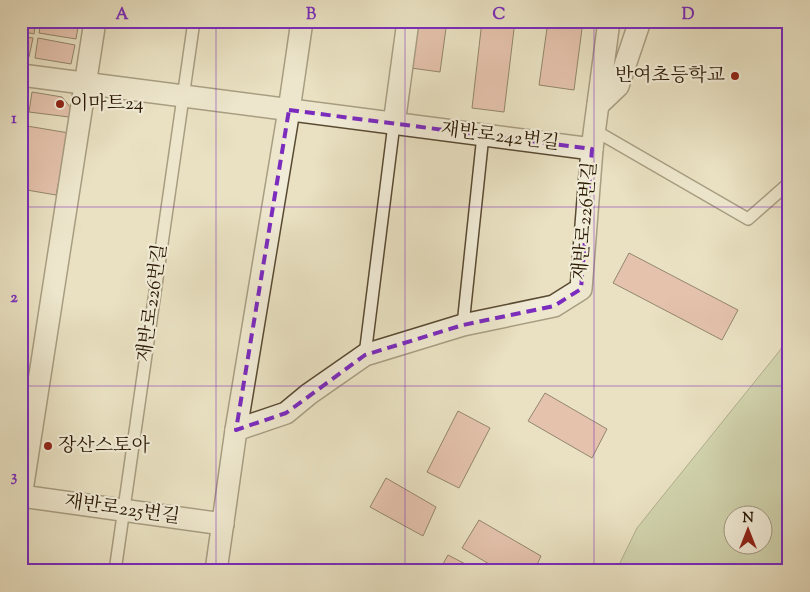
<svg xmlns="http://www.w3.org/2000/svg" width="810" height="592" viewBox="0 0 810 592" font-family="'Sorts Mill Goudy','Noto Serif KR',serif">
	<style>
		.green { fill: #b4c395; stroke: #6e6d4c; fill-rule: evenodd }
		.building { fill: #de9c91; stroke: #291702 }
		.lines { fill: none; stroke-linecap: round; stroke-linejoin: round }
		.service-casing { stroke: #594a32; stroke-width: 14 }
		.minor-casing { stroke: #594a32; stroke-width: 24 }
		.service { stroke: #f1ecd7; stroke-width: 11 }
		.minor { stroke: #f1ecd7; stroke-width: 21 }
		.marked { fill: none; stroke: #7b2cbf; stroke-width: 4; stroke-dasharray: 10 6; stroke-linejoin: round }
		.grid { fill: none; stroke: #7b2cbf; stroke-width: 1; stroke-opacity: 0.55 }
		.poi-dot { fill: #8f2418; stroke: #f1ecd7; stroke-width: 2 }
		.labels { text-anchor: middle; dominant-baseline: central; stroke-width: 4.5; stroke-linejoin: round; paint-order: stroke }
		.poi-label { font-size: 19px; fill: #291702; stroke: #f1ecd7; text-anchor: start }
		.street-label { font-size: 19px; fill: #291702; stroke: #f1ecd7 }
		.neatline { fill: none; stroke: #7b2cbf; stroke-width: 2 }
		.grid-label { font-size: 16px; text-anchor: middle; font-weight: bold; fill: #7b2cbf }
	</style>
	<rect width="100%" height="100%" fill="#e9e1c2"/>
	<filter id="stains"><feTurbulence type="fractalNoise" baseFrequency=".004" numOctaves="4"/><feColorMatrix values="0 0 0 0 .2 0 0 0 0 .09 0 0 0 0 .02 0 0 0 .5 -.17"/></filter>
	<radialGradient id="worn" r=".72"><stop offset=".6" stop-color="#630" stop-opacity="0"/><stop offset="1" stop-color="#630" stop-opacity=".3"/></radialGradient>
	<!-- green -->
	<path class="green" d="M 789,324 L 789,571 L 616,571 L 637,528 L 781,349 ZM 732,514 L 762,514 L 762,544 L 732,544 Z"/>
	<!-- building -->
	<g class="building">
		<path d="M 21,21 L 36,21 L 34,34 L 21,31 Z"/>
		<path d="M 41,21 L 79,21 L 76,39 L 39,33 Z"/>
		<path d="M 419,21 L 447,21 L 440,72 L 411,68 Z"/>
		<path d="M 482,21 L 515,21 L 504,112 L 472,108 Z"/>
		<path d="M 548,21 L 583,21 L 574,90 L 539,85 Z"/>
		<path d="M 21,36 L 33,38 L 29,57 L 21,56 Z"/>
		<path d="M 38,38 L 75,45 L 71,64 L 35,58 Z"/>
		<path d="M 32,92 L 62,97 L 71,108 L 69,117 L 29,112 Z"/>
		<path d="M 21,125 L 69,133 L 56,195 L 21,189 Z"/>
		<path d="M 629,253 L 738,310 L 722,340 L 613,283 Z"/>
		<path d="M 545,393 L 607,429 L 592,458 L 528,421 Z"/>
		<path d="M 458,411 L 490,428 L 459,488 L 427,472 Z"/>
		<path d="M 386,478 L 436,507 L 423,536 L 370,507 Z"/>
		<path d="M 479,520 L 541,556 L 534,571 L 501,571 L 462,548 Z"/>
		<path d="M 448,555 L 479,571 L 439,571 Z"/>
	</g>
	<g class="lines">
		<defs>
			<g id="service">
				<path d="M 594,130 L 748,219 L 789,183"/>
				<path d="M 463,325 L 483,135"/>
				<path d="M 365,355 L 394,124"/>
				<path d="M 115,571 L 194,21"/>
			</g>
			<g id="minor">
				<path d="M 21,75 L 592,149"/>
				<path d="M 598,105 L 618,86 L 640,21"/>
				<path d="M 394,124 L 408,21"/>
				<path d="M 236,430 L 286,413 L 309,394 L 365,355 L 463,325 L 554,306 L 581,289 L 592,149 L 609,21"/>
				<path d="M 21,496 L 223,524"/>
				<path d="M 21,497 L 95,21"/>
				<path d="M 216,571 L 236,430 L 289,110 L 302,21"/>
			</g>
		</defs>
		<!-- service casing -->
		<use href="#service" class="service-casing"/>
		<!-- minor casing -->
		<use href="#minor" class="minor-casing"/>
		<!-- service -->
		<use href="#service" class="service"/>
		<!-- minor -->
		<use href="#minor" class="minor"/>
	</g>
	<!-- marked area -->
	<path d="M0 0H810V592H0ZM 289,110 L 592,149 L 581,289 L 554,306 L 463,325 L 365,355 L 286,413 L 236,430 Z" fill="#e9e1c2" fill-opacity=".55" fill-rule="evenodd"/>
	<path class="marked" d="M 289,110 L 592,149 L 581,289 L 554,306 L 463,325 L 365,355 L 286,413 L 236,430 Z"/>
	<!-- grid -->
	<path class="grid" d="M 216,21 L 216,571M 405,21 L 405,571M 594,21 L 594,571M 21,207 L 789,207M 21,386 L 789,386"/>
	<!-- markers -->
	<g class="poi-dot">
		<circle cx="735" cy="76" r="5"/>
		<circle cx="60" cy="104" r="5"/>
		<circle cx="48" cy="446" r="5"/>
	</g>
	<g class="labels">
		<!-- poi labels -->
		<g class="poi-label">
			<text x="725" y="76" text-anchor="end">반여초등학교</text>
			<text x="70" y="104">이마트24</text>
			<text x="58" y="446">장산스토아</text>
		</g>
		<!-- street labels -->
		<g class="street-label">
			<text transform="translate(500 137) rotate(7)">재반로242번길</text>
			<text transform="translate(586 221) rotate(-85)">재반로226번길</text>
			<text transform="translate(153 303) rotate(-82)">재반로226번길</text>
			<text transform="translate(122 510) rotate(8)">재반로225번길</text>
		</g>
	</g>
	<!-- margin -->
	<rect width="810" height="592" fill="none" stroke="#e9e1c2" stroke-width="55"/>
	<!-- north arrow -->
	<g transform="translate(748 530)"><circle r="24" fill="#f1ecd7" stroke="#a19782"/>
	<path d="M0-4L9 19L0 12L-9 19Z" fill="#8f2418"/>
	<text y="-8" font-size="14" font-weight="bold" text-anchor="middle" fill="#291702">N</text>
	</g>
	<rect x="28" y="28" width="754" height="536" class="neatline"/>
	<g class="grid-label">
		<text x="122" y="19">A</text>
		<text x="311" y="19">B</text>
		<text x="499" y="19">C</text>
		<text x="688" y="19">D</text>
		<text x="14" y="123">1</text>
		<text x="14" y="302">2</text>
		<text x="14" y="481">3</text>
	</g>
	<rect width="100%" height="100%" filter="url(#stains)"/>
	<rect width="100%" height="100%" fill="url(#worn)"/>
</svg>
